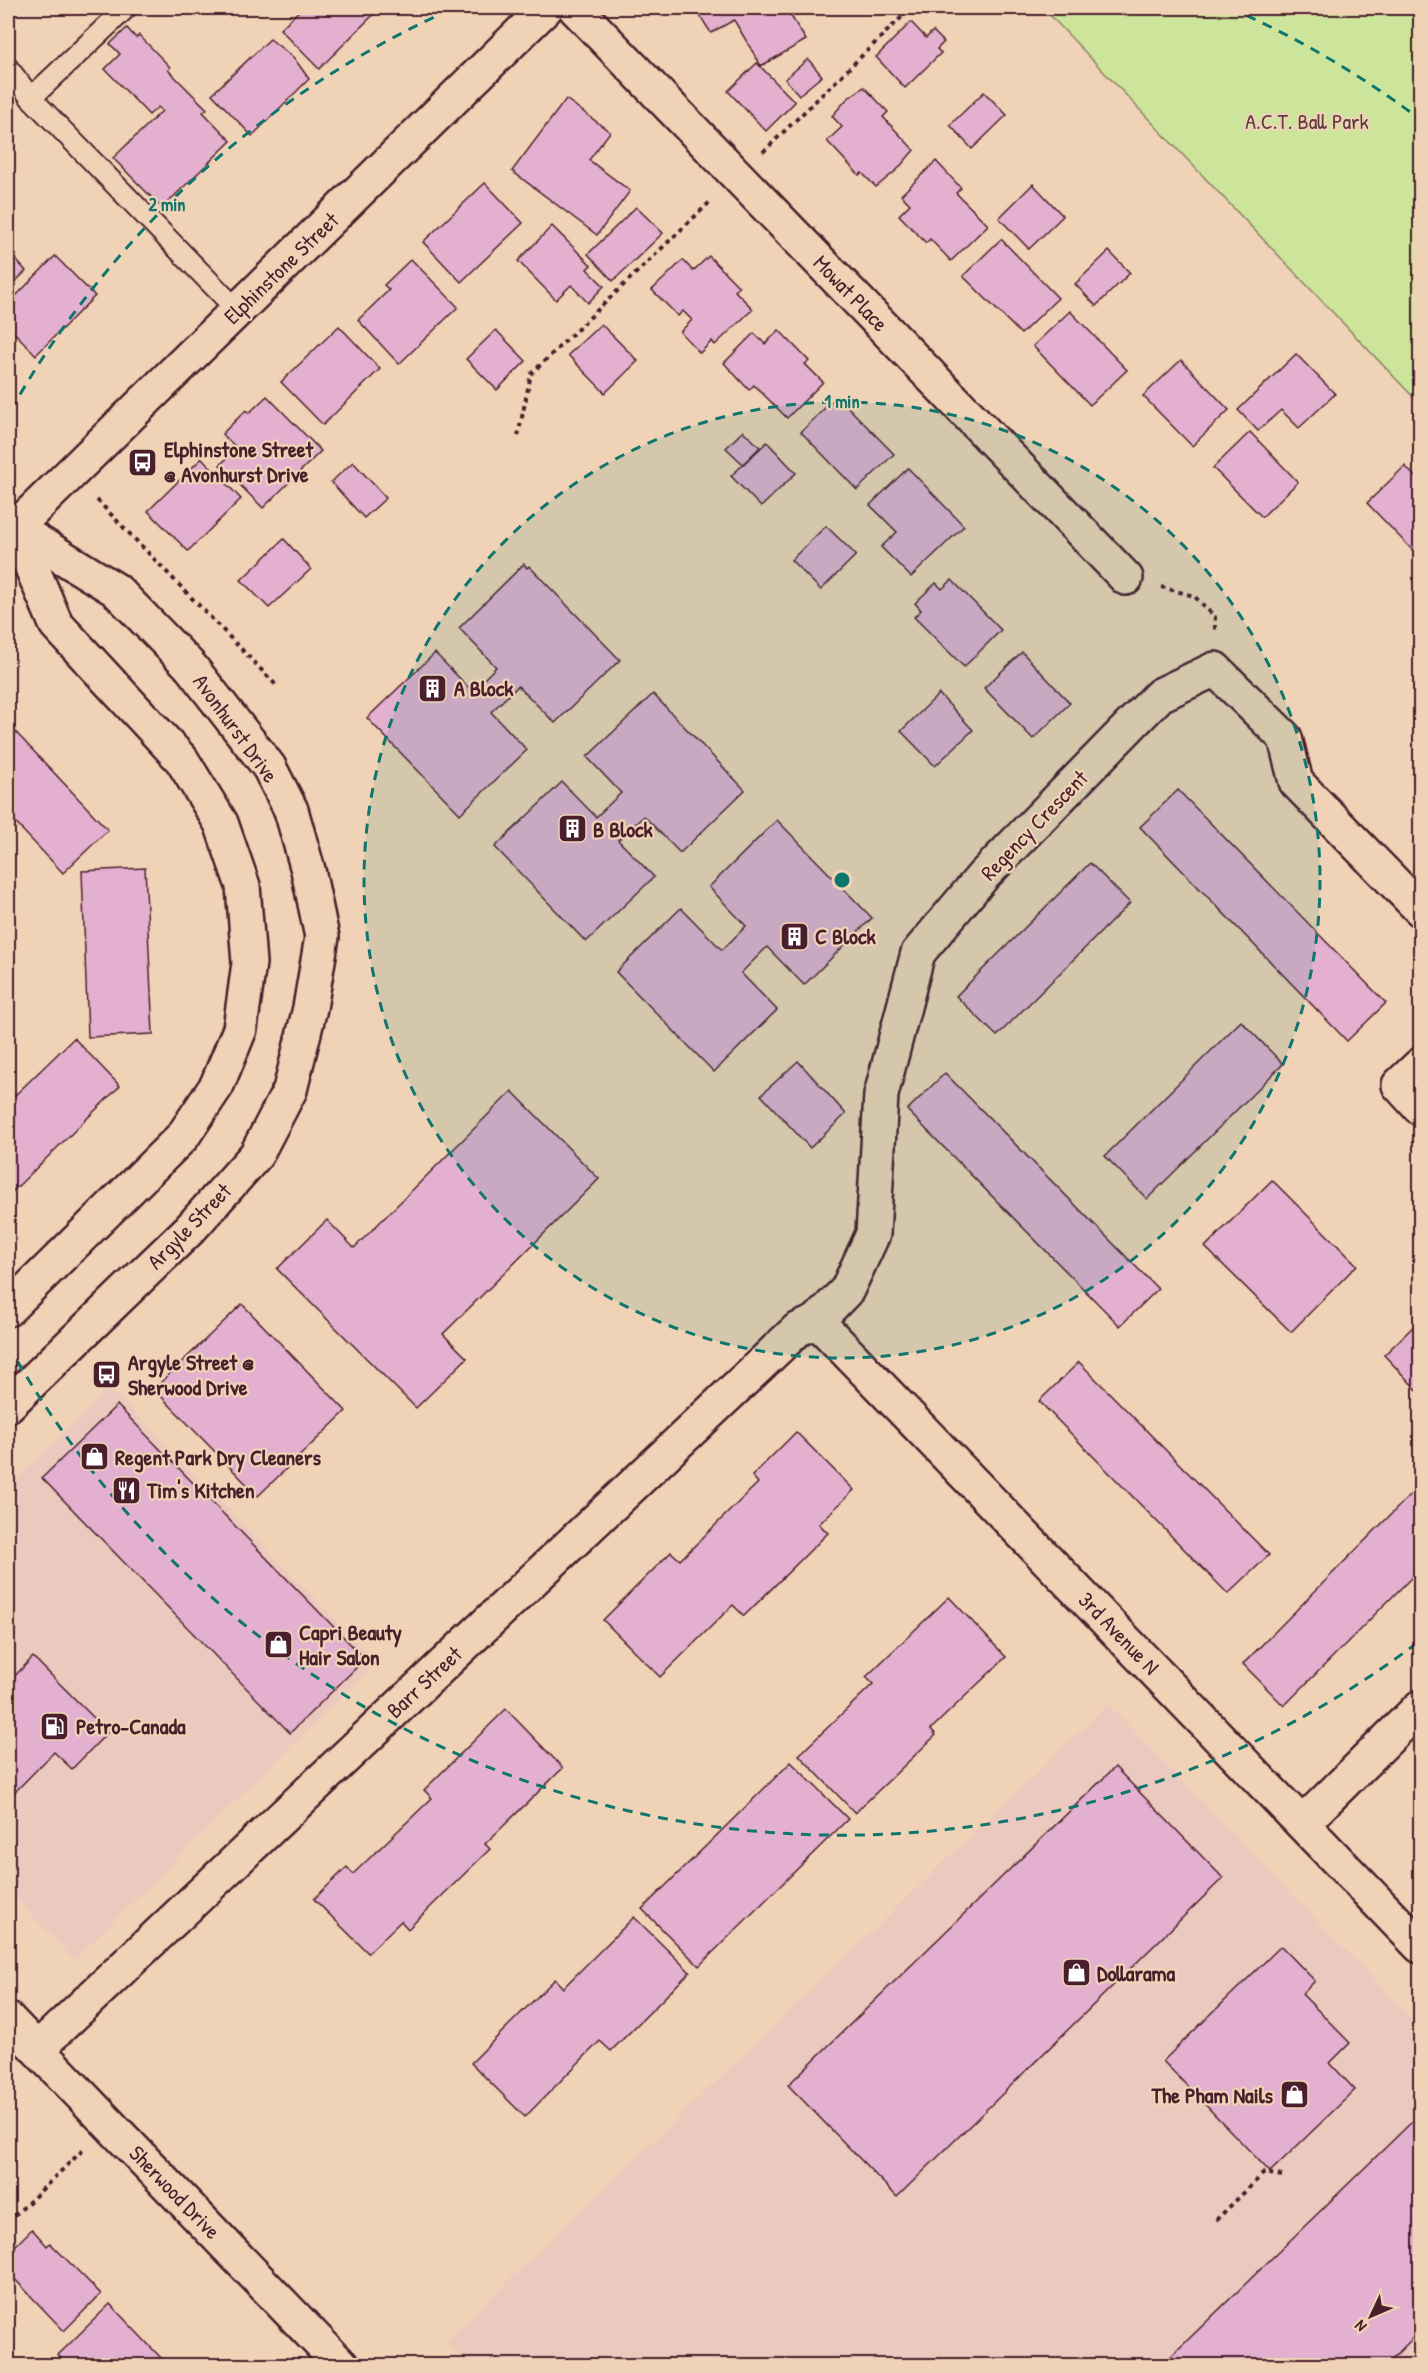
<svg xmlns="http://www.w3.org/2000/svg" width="1428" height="2373" viewBox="0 0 1428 2373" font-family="'Patrick Hand',sans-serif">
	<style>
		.built { fill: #ecc9be }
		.green { fill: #cce59b; stroke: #8b8263; stroke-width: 1.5 }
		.building { fill: #e3b1cf; stroke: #4a1f2b; stroke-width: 1.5 }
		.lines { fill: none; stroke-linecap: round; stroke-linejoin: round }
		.lane-casing { stroke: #4a1f2b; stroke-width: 24 }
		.street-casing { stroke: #4a1f2b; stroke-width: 38 }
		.secondary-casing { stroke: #4a1f2b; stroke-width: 38 }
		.path { stroke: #4a1f2b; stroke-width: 4; stroke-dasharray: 4.5 4.5; stroke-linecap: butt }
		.lane { stroke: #f0d3b6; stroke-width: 20 }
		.street { stroke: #f0d3b6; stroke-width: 33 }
		.secondary { stroke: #f0d3b6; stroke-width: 33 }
		.ring { fill: none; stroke: #0f766e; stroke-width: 3; stroke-dasharray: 10 8 }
		.labels { text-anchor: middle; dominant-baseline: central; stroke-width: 4.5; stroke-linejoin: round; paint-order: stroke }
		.park-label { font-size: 22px; fill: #5e3d3c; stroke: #f0d3b6 }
		.street-label { font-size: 22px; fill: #4a1f2b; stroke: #f0d3b6 }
		.poi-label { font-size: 22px; font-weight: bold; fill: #4a1f2b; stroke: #f0d3b6; text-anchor: start }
		.centre { fill: #0f766e; stroke: #f0d3b6; stroke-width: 3 }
		.ring-label { font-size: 18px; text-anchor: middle; font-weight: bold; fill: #0f766e; stroke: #f0d3b6; stroke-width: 4.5; stroke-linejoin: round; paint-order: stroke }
	</style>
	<rect width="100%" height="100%" fill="#f0d3b6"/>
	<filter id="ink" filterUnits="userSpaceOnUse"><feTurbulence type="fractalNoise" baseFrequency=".0167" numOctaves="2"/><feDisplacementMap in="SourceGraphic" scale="12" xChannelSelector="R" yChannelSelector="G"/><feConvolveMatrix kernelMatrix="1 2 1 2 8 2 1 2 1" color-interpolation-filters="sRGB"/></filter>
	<g filter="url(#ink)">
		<!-- built -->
		<g class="built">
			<path d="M 110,1388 L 377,1662 L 74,1960 L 8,1890 L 8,1487 Z"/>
			<path d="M 1108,1704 L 1420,2027 L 1420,2365 L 470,2366 L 446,2341 Z"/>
		</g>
		<!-- green -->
		<path class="green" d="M 1043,8 L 1420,8 L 1420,404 Z"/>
		<!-- building -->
		<g class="building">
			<path d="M 302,8 L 372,8 L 376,12 L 319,69 L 280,29 Z"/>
			<path d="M 695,8 L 786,8 L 806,40 L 761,66 L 734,20 L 711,33 Z"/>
			<path d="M 911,22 L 926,38 L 933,31 L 944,42 L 937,49 L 941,53 L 905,88 L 876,57 Z"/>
			<path d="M 127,28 L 136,38 L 139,35 L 170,67 L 168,70 L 207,109 L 203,112 L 231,141 L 162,208 L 113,158 L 162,111 L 158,107 L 149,115 L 105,69 L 120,54 L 110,44 Z"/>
			<path d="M 270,39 L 294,58 L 309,79 L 252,136 L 212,94 Z"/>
			<path d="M 808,59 L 822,76 L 799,95 L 785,79 Z"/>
			<path d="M 757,63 L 795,102 L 766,131 L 728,91 Z"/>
			<path d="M 864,87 L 888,112 L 883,117 L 914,150 L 897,170 L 876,187 L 862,173 L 859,175 L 827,141 L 842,127 L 832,116 L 847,99 Z"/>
			<path d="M 984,92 L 1007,115 L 972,149 L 950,125 Z"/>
			<path d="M 566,99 L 610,132 L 589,160 L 630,191 L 597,235 L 512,171 Z"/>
			<path d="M 936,161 L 961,188 L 956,193 L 988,225 L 951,261 L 930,239 L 926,243 L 899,215 L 910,204 L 901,195 Z"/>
			<path d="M 485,183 L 523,223 L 461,282 L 423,242 Z"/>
			<path d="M 1033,184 L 1063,216 L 1029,249 L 999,218 Z"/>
			<path d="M 636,207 L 663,233 L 613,281 L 588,254 Z"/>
			<path d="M 552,226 L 591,265 L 587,269 L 604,286 L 588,303 L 571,285 L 556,300 L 518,261 Z"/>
			<path d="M 1001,239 L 1058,298 L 1021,334 L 963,276 Z"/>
			<path d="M 8,251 L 26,271 L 8,289 Z"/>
			<path d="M 1109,251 L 1130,273 L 1096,306 L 1075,284 Z"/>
			<path d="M 55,256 L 95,296 L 36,355 L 8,326 L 8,304 Z"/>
			<path d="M 709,256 L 739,287 L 735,291 L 753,309 L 715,345 L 712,341 L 700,353 L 680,332 L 692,320 L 683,311 L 678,316 L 652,290 L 683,260 L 693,271 Z"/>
			<path d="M 411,259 L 458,307 L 399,364 L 358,320 L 389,290 L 384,285 Z"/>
			<path d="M 1070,311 L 1127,370 L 1090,405 L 1033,346 Z"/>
			<path d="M 601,324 L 638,361 L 605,393 L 568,355 Z"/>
			<path d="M 339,326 L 380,369 L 323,425 L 281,382 Z"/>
			<path d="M 496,330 L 526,361 L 497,390 L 466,359 Z"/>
			<path d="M 779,330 L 809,361 L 805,364 L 823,382 L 787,418 L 754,385 L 749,390 L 724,363 L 754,333 L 765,344 Z"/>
			<path d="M 1296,354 L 1335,394 L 1299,428 L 1281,410 L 1258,431 L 1238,410 Z"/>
			<path d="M 1181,360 L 1229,410 L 1192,446 L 1143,396 Z"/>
			<path d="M 267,396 L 321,451 L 263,508 L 220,465 L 237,448 L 222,434 L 246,410 L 249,413 Z"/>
			<path d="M 837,396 L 894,454 L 857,490 L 801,432 Z"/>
			<path d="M 743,431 L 760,447 L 743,464 L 726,448 Z"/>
			<path d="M 1250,432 L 1298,482 L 1262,517 L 1213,468 Z"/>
			<path d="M 767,442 L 796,473 L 761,507 L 731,476 Z"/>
			<path d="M 202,458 L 241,499 L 188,551 L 148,511 Z"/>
			<path d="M 353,462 L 386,498 L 364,518 L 331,482 Z"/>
			<path d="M 1405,466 L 1420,482 L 1420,558 L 1367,503 Z"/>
			<path d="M 908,468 L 964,526 L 911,577 L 881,547 L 897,532 L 870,505 Z"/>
			<path d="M 826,526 L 856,555 L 821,590 L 791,560 Z"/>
			<path d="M 284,539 L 311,569 L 269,608 L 241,580 Z"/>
			<path d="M 524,564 L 527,568 L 529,566 L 620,660 L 555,723 L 518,686 L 491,712 L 527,750 L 460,814 L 367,718 L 435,653 L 472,691 L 496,667 L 459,628 Z"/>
			<path d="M 952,580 L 1001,630 L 964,667 L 914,617 L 921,610 L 915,603 L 936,583 L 942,589 Z"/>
			<path d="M 1022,652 L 1070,703 L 1033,739 L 984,688 Z"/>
			<path d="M 653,694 L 745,790 L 680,853 L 644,816 L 618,840 L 654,877 L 586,942 L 495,847 L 562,782 L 596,817 L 621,793 L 587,757 Z"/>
			<path d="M 939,694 L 973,730 L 935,766 L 901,731 Z"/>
			<path d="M 8,724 L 108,830 L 63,873 L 8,815 Z"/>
			<path d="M 1178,790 L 1386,1003 L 1347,1041 L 1140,827 Z"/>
			<path d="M 777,820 L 872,918 L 804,985 L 767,947 L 741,973 L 777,1010 L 714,1072 L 616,972 L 681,908 L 722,950 L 746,926 L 709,887 Z"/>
			<path d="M 1090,863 L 1130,903 L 997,1036 L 956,996 Z"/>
			<path d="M 145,868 L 153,1034 L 88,1037 L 82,871 Z"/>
			<path d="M 1241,1021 L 1283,1064 L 1147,1199 L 1105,1156 Z"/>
			<path d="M 74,1038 L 120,1086 L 8,1196 L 8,1102 Z"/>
			<path d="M 798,1061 L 846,1114 L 810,1148 L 761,1095 Z"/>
			<path d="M 945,1073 L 1158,1289 L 1120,1326 L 907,1110 Z"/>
			<path d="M 512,1091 L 599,1179 L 443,1334 L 467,1358 L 416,1408 L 277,1269 L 327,1220 L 354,1248 Z"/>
			<path d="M 1272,1180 L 1357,1265 L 1291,1332 L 1205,1247 Z"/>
			<path d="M 242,1304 L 346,1411 L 258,1496 L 154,1389 Z"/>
			<path d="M 1420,1320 L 1420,1393 L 1384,1355 Z"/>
			<path d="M 1079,1362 L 1269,1555 L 1228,1594 L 1039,1401 Z"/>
			<path d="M 117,1405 L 365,1659 L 290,1733 L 42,1478 Z"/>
			<path d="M 796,1432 L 854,1490 L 819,1524 L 828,1533 L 744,1616 L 733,1605 L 660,1677 L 603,1620 L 671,1552 L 680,1560 L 758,1483 L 752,1476 Z"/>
			<path d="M 1420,1485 L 1420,1569 L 1284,1706 L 1243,1664 Z"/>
			<path d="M 949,1597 L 1006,1657 L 931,1729 L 936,1735 L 855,1813 L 799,1755 L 873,1684 L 866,1677 Z"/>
			<path d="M 33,1657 L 108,1732 L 72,1769 L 54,1752 L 8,1799 L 8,1720 L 15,1713 L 8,1706 L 8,1683 Z"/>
			<path d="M 506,1709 L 563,1768 L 485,1844 L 490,1849 L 408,1929 L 401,1921 L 368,1953 L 314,1899 L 347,1867 L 353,1874 L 432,1798 L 424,1790 Z"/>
			<path d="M 791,1762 L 848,1819 L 699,1966 L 642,1909 Z"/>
			<path d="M 1115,1767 L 1223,1878 L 897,2197 L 788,2085 Z"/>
			<path d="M 634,1917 L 690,1972 L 611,2051 L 600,2041 L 525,2117 L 471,2063 L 555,1979 L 563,1988 Z"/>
			<path d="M 1281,1946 L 1315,1981 L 1302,1994 L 1350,2043 L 1330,2063 L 1355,2090 L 1270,2172 L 1163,2061 Z"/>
			<path d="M 1420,2114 L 1420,2331 L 1385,2366 L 1161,2366 Z"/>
			<path d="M 32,2229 L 47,2246 L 50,2243 L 101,2294 L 64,2331 L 8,2272 L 8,2253 Z"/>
			<path d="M 110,2304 L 163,2360 L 157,2366 L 68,2366 L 58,2355 Z"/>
		</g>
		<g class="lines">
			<defs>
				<g id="lane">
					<path d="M 8,68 L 31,98 L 238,311"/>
					<path d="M 31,98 L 126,8"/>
				</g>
				<g id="street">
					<path d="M 575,8 L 1126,578"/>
					<path d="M 1420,1065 L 1399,1085 L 1420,1108"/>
					<path d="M 817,1321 L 1420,1946"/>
					<path d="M 1303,1823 L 1420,1707"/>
					<path d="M 37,2049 L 797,1330 L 817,1321 L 847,1290 L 873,1234 L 881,1095 L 918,953 L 983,876 L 1160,695 L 1215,669 L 1285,738 L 1296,782 L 1420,909"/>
				</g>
				<g id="secondary">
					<path d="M 8,520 L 15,528 L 116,590 L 190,666 L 269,767 L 291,810 L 308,870 L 322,937 L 310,1008 L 290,1090 L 256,1155 L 190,1229 L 8,1405"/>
					<path d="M 15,528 L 546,8"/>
					<path d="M 8,1309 L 183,1136 L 217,1085 L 240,1029 L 249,963 L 243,886 L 221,823 L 182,760 L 56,624 L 15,528"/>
					<path d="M 8,2019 L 342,2366"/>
				</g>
			</defs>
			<!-- lane casing -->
			<use href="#lane" class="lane-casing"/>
			<!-- street casing -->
			<use href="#street" class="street-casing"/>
			<!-- secondary casing -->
			<use href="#secondary" class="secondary-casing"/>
			<!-- path -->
			<g class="path">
				<path d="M 763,152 L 911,8"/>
				<path d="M 518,436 L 531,374 L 712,200"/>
				<path d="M 97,500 L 276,685"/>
				<path d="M 1161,587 L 1194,596 L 1215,617 L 1215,633"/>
				<path d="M 1216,2220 L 1264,2173 L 1283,2176"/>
				<path d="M 8,2222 L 83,2150"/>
			</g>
			<!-- lane -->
			<use href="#lane" class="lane"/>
			<!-- street -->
			<use href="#street" class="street"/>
			<!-- secondary -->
			<use href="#secondary" class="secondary"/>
		</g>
	</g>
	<!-- distance rings -->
	<circle cx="842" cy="880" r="478" fill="#0f766e" fill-opacity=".12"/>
	<g class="ring">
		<circle cx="842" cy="880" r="478"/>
		<path d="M1417 1643A955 955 0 0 1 11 1350M11 410A955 955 0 0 1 454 8M1230 8A955 955 0 0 1 1417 117"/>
	</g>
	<!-- icons -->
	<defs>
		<symbol id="bus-square" viewBox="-11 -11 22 22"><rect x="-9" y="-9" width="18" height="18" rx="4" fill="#4a1f2b" stroke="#f0d3b6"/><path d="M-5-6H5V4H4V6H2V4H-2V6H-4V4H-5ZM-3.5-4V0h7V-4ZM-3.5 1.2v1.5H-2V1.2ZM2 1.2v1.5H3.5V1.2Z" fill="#fff"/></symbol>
		<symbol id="building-square" viewBox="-11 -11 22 22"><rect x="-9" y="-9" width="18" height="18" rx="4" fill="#4a1f2b" stroke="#f0d3b6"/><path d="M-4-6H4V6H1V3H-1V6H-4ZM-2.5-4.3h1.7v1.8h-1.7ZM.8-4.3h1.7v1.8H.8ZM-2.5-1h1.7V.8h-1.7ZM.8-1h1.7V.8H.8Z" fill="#fff"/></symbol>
		<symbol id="shop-square" viewBox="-11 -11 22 22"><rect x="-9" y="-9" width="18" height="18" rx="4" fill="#4a1f2b" stroke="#f0d3b6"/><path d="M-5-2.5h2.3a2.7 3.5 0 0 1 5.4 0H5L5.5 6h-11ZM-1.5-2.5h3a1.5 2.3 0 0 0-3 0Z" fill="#fff"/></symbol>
		<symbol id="restaurant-square" viewBox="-11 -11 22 22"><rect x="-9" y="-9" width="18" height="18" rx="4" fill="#4a1f2b" stroke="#f0d3b6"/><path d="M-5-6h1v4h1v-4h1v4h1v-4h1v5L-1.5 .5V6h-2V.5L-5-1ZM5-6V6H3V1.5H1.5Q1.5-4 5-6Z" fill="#fff"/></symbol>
		<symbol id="fuel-square" viewBox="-11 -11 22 22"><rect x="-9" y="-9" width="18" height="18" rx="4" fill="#4a1f2b" stroke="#f0d3b6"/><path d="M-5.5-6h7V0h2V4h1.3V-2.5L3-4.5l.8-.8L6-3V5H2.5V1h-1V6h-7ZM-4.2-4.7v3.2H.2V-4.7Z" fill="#fff"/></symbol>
	</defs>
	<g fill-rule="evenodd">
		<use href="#bus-square" x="126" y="446" width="33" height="33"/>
		<use href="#building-square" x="416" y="672" width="33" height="33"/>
		<use href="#building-square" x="556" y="812" width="33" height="33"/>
		<use href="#building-square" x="778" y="920" width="33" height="33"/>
		<use href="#bus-square" x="90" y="1358" width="33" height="33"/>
		<use href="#shop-square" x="78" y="1440" width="33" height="33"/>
		<use href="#restaurant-square" x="110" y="1474" width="33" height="33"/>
		<use href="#shop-square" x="262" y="1628" width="33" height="33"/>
		<use href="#fuel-square" x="38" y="1710" width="33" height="33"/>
		<use href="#shop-square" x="1060" y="1956" width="33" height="33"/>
		<use href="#shop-square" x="1278" y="2078" width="33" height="33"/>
	</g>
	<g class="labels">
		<!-- park labels -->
		<g class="park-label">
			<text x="1307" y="121">A.C.T. Ball Park</text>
		</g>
		<!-- street labels -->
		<g class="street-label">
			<text transform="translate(281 268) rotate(-44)">Elphinstone Street</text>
			<text transform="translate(851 293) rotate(46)">Mowat Place</text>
			<text transform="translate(236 728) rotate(54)">Avonhurst Drive</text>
			<text transform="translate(1034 825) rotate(-46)">Regency Crescent</text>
			<text transform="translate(189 1226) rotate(-46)">Argyle Street</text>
			<text transform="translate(1119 1633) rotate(46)">3rd Avenue N</text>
			<text transform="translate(424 1682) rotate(-43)">Barr Street</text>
			<text transform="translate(175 2192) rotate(46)">Sherwood Drive</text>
		</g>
		<!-- poi labels -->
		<g class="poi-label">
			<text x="164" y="449">Elphinstone Street<tspan x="164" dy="25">@ Avonhurst Drive</tspan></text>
			<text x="454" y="688">A Block</text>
			<text x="593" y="829">B Block</text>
			<text x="815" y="936">C Block</text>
			<text x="128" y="1362">Argyle Street @<tspan x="128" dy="25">Sherwood Drive</tspan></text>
			<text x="115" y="1457">Regent Park Dry Cleaners</text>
			<text x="147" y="1490">Tim's Kitchen</text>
			<text x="299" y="1632">Capri Beauty<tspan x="299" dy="25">Hair Salon</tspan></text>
			<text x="76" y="1726">Petro-Canada</text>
			<text x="1097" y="1973">Dollarama</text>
			<text x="1273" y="2095" text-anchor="end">The Pham Nails</text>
		</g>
	</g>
	<circle cx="842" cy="880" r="9" class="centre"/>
	<g class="ring-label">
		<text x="167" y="211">2 min</text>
		<text x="842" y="408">1 min</text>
	</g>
	<!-- margin -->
	<rect width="1428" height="2373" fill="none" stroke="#f0d3b6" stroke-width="30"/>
	<rect x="15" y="15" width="1398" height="2343" fill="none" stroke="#4a1f2b" stroke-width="2" filter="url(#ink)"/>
	<!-- north arrow -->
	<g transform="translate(1371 2316) rotate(226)" stroke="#f0d3b6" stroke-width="4.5" paint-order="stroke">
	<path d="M0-4.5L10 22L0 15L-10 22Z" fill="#4a1f2b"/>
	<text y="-9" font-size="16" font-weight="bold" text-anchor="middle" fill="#4a1f2b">N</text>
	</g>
</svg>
